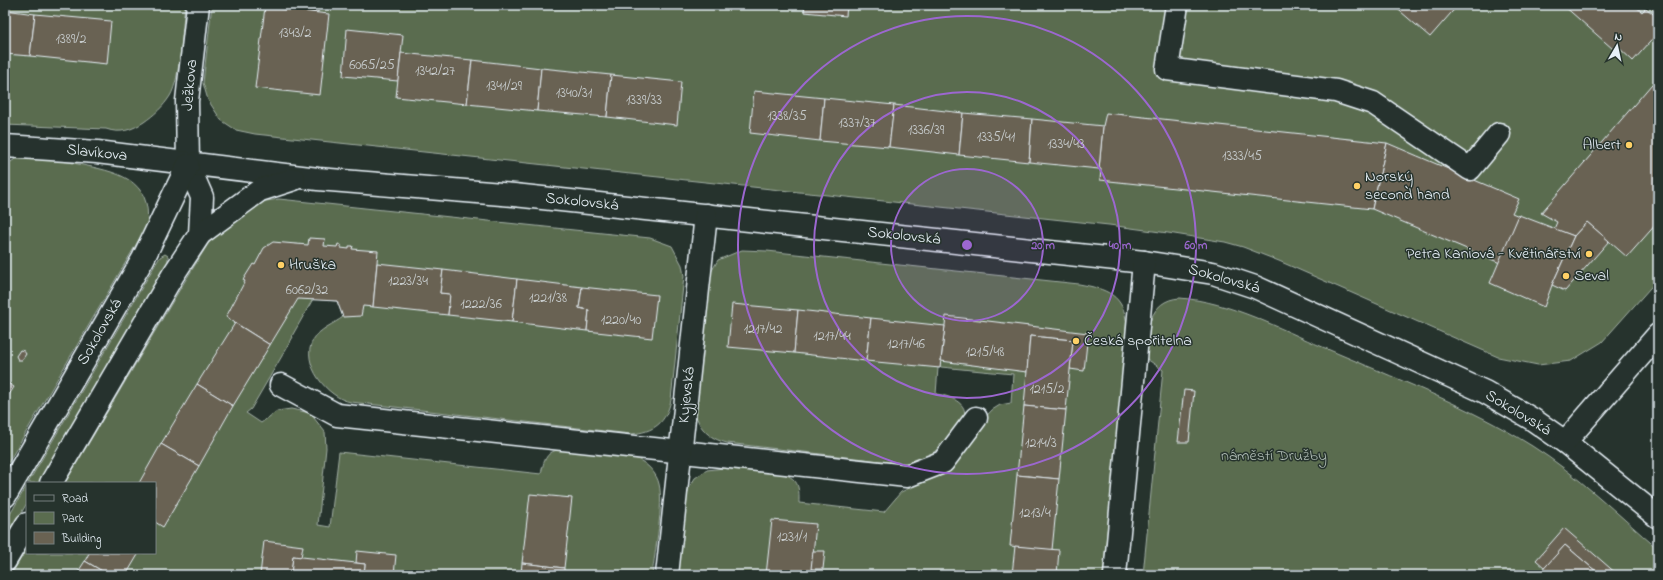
<svg xmlns="http://www.w3.org/2000/svg" width="1663" height="580" viewBox="0 0 1663 580" font-family="'Indie Flower',sans-serif">
	<style>
		.green { fill: #5a6c4f; stroke: #a1aea4 }
		.building { fill: #696252; stroke: #e8f1f8 }
		.lines { fill: none; stroke-linecap: round; stroke-linejoin: round }
		.minor-casing { stroke: #e8f1f8; stroke-width: 25 }
		.minor { stroke: #26332d; stroke-width: 22 }
		.ring { fill: none; stroke: #9c67d0; stroke-width: 2 }
		.poi-dot { fill: #ffd166; stroke: #26332d; stroke-width: 1.5 }
		.labels { text-anchor: middle; dominant-baseline: central; stroke-width: 3; stroke-linejoin: round; paint-order: stroke }
		.number-label { font-size: 14px; fill: #c8cdce }
		.street-label { font-size: 16px; fill: #e8f1f8; stroke: #26332d }
		.poi-label { font-size: 16px; fill: #e8f1f8; stroke: #26332d; text-anchor: start }
		.park-label { font-size: 16px; fill: #afbcb4; stroke: #26332d }
		.centre { fill: #9c67d0; stroke: #26332d; stroke-width: 2 }
		.ring-label { font-size: 12px; text-anchor: middle; font-weight: bold; fill: #9c67d0; stroke: #26332d; stroke-width: 3; stroke-linejoin: round; paint-order: stroke }
	</style>
	<rect width="100%" height="100%" fill="#26332d"/>
	<filter id="ink" filterUnits="userSpaceOnUse"><feTurbulence type="fractalNoise" baseFrequency=".025" numOctaves="2"/><feDisplacementMap in="SourceGraphic" scale="8" xChannelSelector="R" yChannelSelector="G"/><feConvolveMatrix kernelMatrix="1 2 1 2 8 2 1 2 1" color-interpolation-filters="sRGB"/></filter>
	<g filter="url(#ink)">
		<!-- green -->
		<g class="green">
			<path d="M 5,5 L 185,5 C 182,27 181,78 170,96 C 163,107 154,115 144,122 C 132,130 120,134 106,129 L 5,125 Z"/>
			<path d="M 212,5 L 1658,5 L 1658,279 L 1602,342 L 1571,361 L 1538,365 L 1498,357 L 1279,261 L 1243,247 L 1225,242 L 1168,233 L 1109,225 L 255,134 L 236,130 L 221,120 L 208,100 L 203,83 Z"/>
			<path d="M 21,156 C 41,155 59,160 78,164 C 116,172 153,178 147,226 L 5,468 L 5,165 Z"/>
			<path d="M 279,199 L 650,238 L 672,246 L 682,265 L 684,276 L 671,400 C 666,423 654,432 631,434 L 351,402 C 327,398 300,363 313,340 C 319,329 334,324 343,317 L 337,301 L 313,299 L 292,336 L 293,337 L 251,409 L 246,413 L 261,423 L 277,411 L 291,409 L 310,413 L 325,432 L 326,448 L 318,525 L 330,527 L 339,452 L 541,474 C 544,460 546,451 562,449 C 583,452 618,452 637,459 C 647,463 657,474 659,484 C 664,504 655,552 652,575 L 11,575 L 27,548 L 27,553 L 155,553 L 155,483 L 65,483 L 180,289 L 218,228 L 260,202 Z"/>
			<path d="M 742,250 L 767,251 L 1079,284 C 1106,289 1124,294 1127,326 L 1103,575 L 676,575 L 686,493 L 695,478 L 707,470 L 724,468 L 783,474 C 800,479 799,489 799,503 L 884,512 L 901,492 L 927,480 L 992,410 L 1000,405 L 1011,403 L 1013,374 L 941,367 L 938,368 L 936,394 C 947,395 971,403 963,419 C 957,433 934,455 919,461 C 913,463 905,463 898,463 L 727,443 C 708,438 698,428 694,408 L 711,272 L 718,260 Z"/>
			<path d="M 165,254 L 168,256 L 168,262 L 39,483 L 28,483 L 155,265 L 160,257 Z"/>
			<path d="M 1180,298 C 1231,302 1278,328 1325,348 C 1394,378 1467,405 1532,446 C 1578,475 1617,514 1658,549 L 1658,575 L 1143,575 L 1163,370 L 1144,357 C 1147,332 1148,300 1180,298 Z"/>
			<path d="M 27,485 L 27,503 L 5,541 L 5,523 Z"/>
		</g>
		<!-- building -->
		<g class="building">
			<path d="M 277,5 L 319,5 L 318,12 L 277,8 Z"/>
			<path d="M 805,5 L 847,5 L 846,16 L 804,12 Z"/>
			<path d="M 1393,5 L 1458,5 L 1430,37 Z"/>
			<path d="M 1563,5 L 1634,5 L 1642,12 L 1646,8 L 1658,18 L 1658,33 L 1633,61 L 1617,46 L 1613,49 Z"/>
			<path d="M 265,7 L 329,14 L 320,95 L 255,88 Z"/>
			<path d="M 5,10 L 35,14 L 30,56 L 5,54 Z"/>
			<path d="M 35,14 L 111,21 L 107,64 L 30,56 Z"/>
			<path d="M 347,29 L 403,35 L 398,81 L 343,76 Z"/>
			<path d="M 401,53 L 472,60 L 467,104 L 396,97 Z"/>
			<path d="M 472,60 L 541,68 L 537,111 L 467,104 Z"/>
			<path d="M 541,68 L 611,75 L 607,117 L 537,111 Z"/>
			<path d="M 611,75 L 681,82 L 677,125 L 607,117 Z"/>
			<path d="M 1658,77 L 1658,222 L 1627,257 L 1587,222 L 1574,236 L 1554,229 L 1557,222 L 1541,213 Z"/>
			<path d="M 754,91 L 824,98 L 820,141 L 750,133 Z"/>
			<path d="M 824,98 L 894,105 L 889,147 L 820,141 Z"/>
			<path d="M 894,105 L 963,113 L 959,155 L 889,147 Z"/>
			<path d="M 963,113 L 1032,119 L 1029,162 L 959,155 Z"/>
			<path d="M 1106,113 L 1387,143 L 1372,209 L 1100,180 L 1101,169 L 1099,169 L 1103,126 Z"/>
			<path d="M 1032,119 L 1103,126 L 1099,169 L 1029,162 Z"/>
			<path d="M 1387,143 L 1519,199 L 1512,213 L 1519,216 L 1500,263 L 1372,209 Z"/>
			<path d="M 1519,215 L 1574,236 L 1552,285 L 1544,307 L 1490,283 Z"/>
			<path d="M 1587,222 L 1609,241 L 1565,291 L 1552,285 L 1574,236 Z"/>
			<path d="M 309,238 L 325,239 L 324,246 L 337,247 L 338,244 L 341,245 L 341,248 L 349,249 L 349,246 L 353,246 L 352,249 L 378,251 L 373,307 L 363,306 L 361,316 L 343,317 L 337,301 L 298,299 L 270,345 L 226,317 L 245,281 L 243,280 L 253,264 L 255,265 L 264,248 L 273,242 L 308,245 Z"/>
			<path d="M 377,263 L 443,270 L 440,293 L 450,294 L 448,315 L 373,307 Z"/>
			<path d="M 443,270 L 517,279 L 512,322 L 448,315 L 450,294 L 440,293 Z"/>
			<path d="M 517,279 L 582,287 L 579,308 L 589,310 L 587,331 L 512,322 Z"/>
			<path d="M 582,287 L 657,295 L 652,338 L 587,331 L 589,310 L 579,308 Z"/>
			<path d="M 732,304 L 798,310 L 794,353 L 728,347 Z"/>
			<path d="M 798,310 L 871,318 L 866,361 L 794,353 Z"/>
			<path d="M 946,316 L 1088,333 L 1084,371 L 1070,369 L 1073,340 L 1030,336 L 1027,372 L 941,361 Z"/>
			<path d="M 871,318 L 945,326 L 940,368 L 866,361 Z"/>
			<path d="M 235,323 L 270,345 L 233,406 L 197,384 Z"/>
			<path d="M 1030,336 L 1073,340 L 1066,410 L 1024,406 Z"/>
			<path d="M 20,350 L 24,351 L 26,354 L 22,360 L 18,360 L 16,356 Z"/>
			<path d="M 6,382 L 14,387 L 7,398 L 5,397 Z"/>
			<path d="M 197,384 L 233,406 L 199,466 L 161,444 Z"/>
			<path d="M 1184,390 L 1194,391 L 1189,442 L 1178,442 Z"/>
			<path d="M 1024,406 L 1066,410 L 1059,479 L 1017,475 Z"/>
			<path d="M 161,444 L 199,466 L 163,527 L 155,522 L 155,483 L 139,483 Z"/>
			<path d="M 1017,475 L 1059,479 L 1052,550 L 1010,546 Z"/>
			<path d="M 530,494 L 572,498 L 564,568 L 522,563 Z"/>
			<path d="M 772,520 L 816,524 L 811,575 L 766,575 Z"/>
			<path d="M 1564,528 L 1618,575 L 1596,575 L 1598,573 L 1565,545 L 1545,568 L 1536,560 Z"/>
			<path d="M 264,541 L 303,546 L 301,557 L 293,556 L 291,575 L 260,575 Z"/>
			<path d="M 1565,545 L 1598,573 L 1596,575 L 1538,575 Z"/>
			<path d="M 1015,546 L 1059,550 L 1057,575 L 1012,575 Z"/>
			<path d="M 357,551 L 396,555 L 394,575 L 364,575 L 365,564 L 356,563 Z"/>
			<path d="M 813,551 L 825,551 L 823,569 L 811,569 Z"/>
			<path d="M 89,553 L 139,553 L 126,575 L 109,575 L 85,561 Z"/>
			<path d="M 293,556 L 365,564 L 364,575 L 291,575 Z"/>
			<path d="M 85,561 L 109,575 L 76,575 Z"/>
			<path d="M 522,563 L 564,568 L 564,575 L 521,575 Z"/>
			<path d="M 1001,571 L 1013,573 L 1012,575 L 1000,575 Z"/>
		</g>
		<g class="lines">
			<defs>
				<g id="minor">
					<path d="M 198,5 L 187,101 L 188,165 L 202,197 L 200,234"/>
					<path d="M 1177,5 L 1167,69 L 1336,91 L 1373,103 L 1470,169 L 1499,134"/>
					<path d="M 5,146 L 97,152 L 318,179 L 514,195 L 1144,262 L 1213,273 L 1255,287 L 1485,392 L 1532,419 L 1565,442 L 1658,517"/>
					<path d="M 281,385 L 337,415 L 907,476 L 943,462 L 976,418"/>
					<path d="M 1565,442 L 1658,335"/>
					<path d="M 51,483 L 173,275 L 200,234 L 260,190 L 294,179"/>
					<path d="M 5,496 L 143,259 L 188,165"/>
					<path d="M 5,561 L 27,524"/>
					<path d="M 667,575 L 706,215"/>
					<path d="M 1115,575 L 1144,262"/>
				</g>
			</defs>
			<!-- minor casing -->
			<use href="#minor" class="minor-casing"/>
			<!-- minor -->
			<use href="#minor" class="minor"/>
		</g>
	</g>
	<!-- distance rings -->
	<circle cx="967" cy="245" r="76" fill="#9c67d0" fill-opacity=".12"/>
	<g class="ring">
		<circle cx="967" cy="245" r="76"/>
		<circle cx="967" cy="245" r="153"/>
		<circle cx="967" cy="245" r="229"/>
	</g>
	<!-- markers -->
	<g class="poi-dot">
		<circle cx="1629" cy="145" r="4"/>
		<circle cx="1357" cy="186" r="4"/>
		<circle cx="1589" cy="254" r="4"/>
		<circle cx="281" cy="265" r="4"/>
		<circle cx="1566" cy="276" r="4"/>
		<circle cx="1076" cy="341" r="4"/>
	</g>
	<g class="labels">
		<!-- number labels -->
		<g class="number-label">
			<text x="295" y="33">1343/2</text>
			<text x="71" y="39">1389/2</text>
			<text x="372" y="65">6065/25</text>
			<text x="435" y="71">1342/27</text>
			<text x="504" y="86">1341/29</text>
			<text x="574" y="93">1340/31</text>
			<text x="644" y="100">1339/33</text>
			<text x="787" y="116">1338/35</text>
			<text x="857" y="123">1337/37</text>
			<text x="926" y="130">1336/39</text>
			<text x="996" y="137">1335/41</text>
			<text x="1066" y="144">1334/43</text>
			<text x="1242" y="156">1333/45</text>
			<text x="408" y="281">1223/34</text>
			<text x="307" y="290">6062/32</text>
			<text x="548" y="298">1221/38</text>
			<text x="481" y="304">1222/36</text>
			<text x="621" y="320">1220/40</text>
			<text x="763" y="329">1217/42</text>
			<text x="832" y="336">1217/44</text>
			<text x="906" y="344">1217/46</text>
			<text x="985" y="352">1215/48</text>
			<text x="1047" y="389">1215/2</text>
			<text x="1041" y="443">1214/3</text>
			<text x="1035" y="513">1213/4</text>
			<text x="792" y="537">1231/1</text>
		</g>
		<!-- street labels -->
		<g class="street-label">
			<text transform="translate(190 85) rotate(-85)">Ježkova</text>
			<text transform="translate(97 153) rotate(6)">Slavíkova</text>
			<text transform="translate(582 202) rotate(6)">Sokolovská</text>
			<text transform="translate(904 236) rotate(6)">Sokolovská</text>
			<text transform="translate(1224 279) rotate(16)">Sokolovská</text>
			<text transform="translate(100 332) rotate(-60)">Sokolovská</text>
			<text transform="translate(687 395) rotate(-84)">Kyjevská</text>
			<text transform="translate(1518 413) rotate(31)">Sokolovská</text>
		</g>
		<!-- poi labels -->
		<g class="poi-label">
			<text x="1621" y="145" text-anchor="end">Albert</text>
			<text x="1365" y="177">Norský<tspan x="1365" dy="18">second hand</tspan></text>
			<text x="1581" y="254" text-anchor="end">Petra Kaniová - Květinářství</text>
			<text x="289" y="265">Hruška</text>
			<text x="1574" y="276">Seval</text>
			<text x="1084" y="341">Česká spořitelna</text>
		</g>
		<!-- park labels -->
		<g class="park-label">
			<text x="1274" y="456">náměstí Družby</text>
		</g>
	</g>
	<circle cx="967" cy="245" r="6" class="centre"/>
	<g class="ring-label">
		<text x="1043" y="249">20 m</text>
		<text x="1120" y="249">40 m</text>
		<text x="1196" y="249">60 m</text>
	</g>
	<!-- margin -->
	<rect width="1663" height="580" fill="none" stroke="#26332d" stroke-width="20"/>
	<rect x="10" y="10" width="1643" height="560" fill="none" stroke="#e8f1f8" stroke-width="1.5" filter="url(#ink)"/>
	<!-- legend -->
	<rect x="26" y="482" width="130" height="72" fill="#26332d" stroke="#747f7e"/>
	<rect x="34" y="495" width="20" height="6" fill="#26332d" stroke="#747f7e"/>
	<text x="62" y="502" font-size="12" fill="#e8f1f8">Road</text>
	<rect x="34" y="512" width="20" height="12" fill="#5a6c4f" stroke="#747f7e"/>
	<text x="62" y="522" font-size="12" fill="#e8f1f8">Park</text>
	<rect x="34" y="532" width="20" height="12" fill="#696252" stroke="#747f7e"/>
	<text x="62" y="542" font-size="12" fill="#e8f1f8">Building</text>
	<!-- north arrow -->
	<g transform="translate(1617 46) rotate(9)" stroke="#26332d" stroke-width="3" paint-order="stroke">
	<path d="M0-3L7 15L0 10L-7 15Z" fill="#e8f1f8"/>
	<text y="-6" font-size="11" font-weight="bold" text-anchor="middle" fill="#e8f1f8">N</text>
	</g>
</svg>
